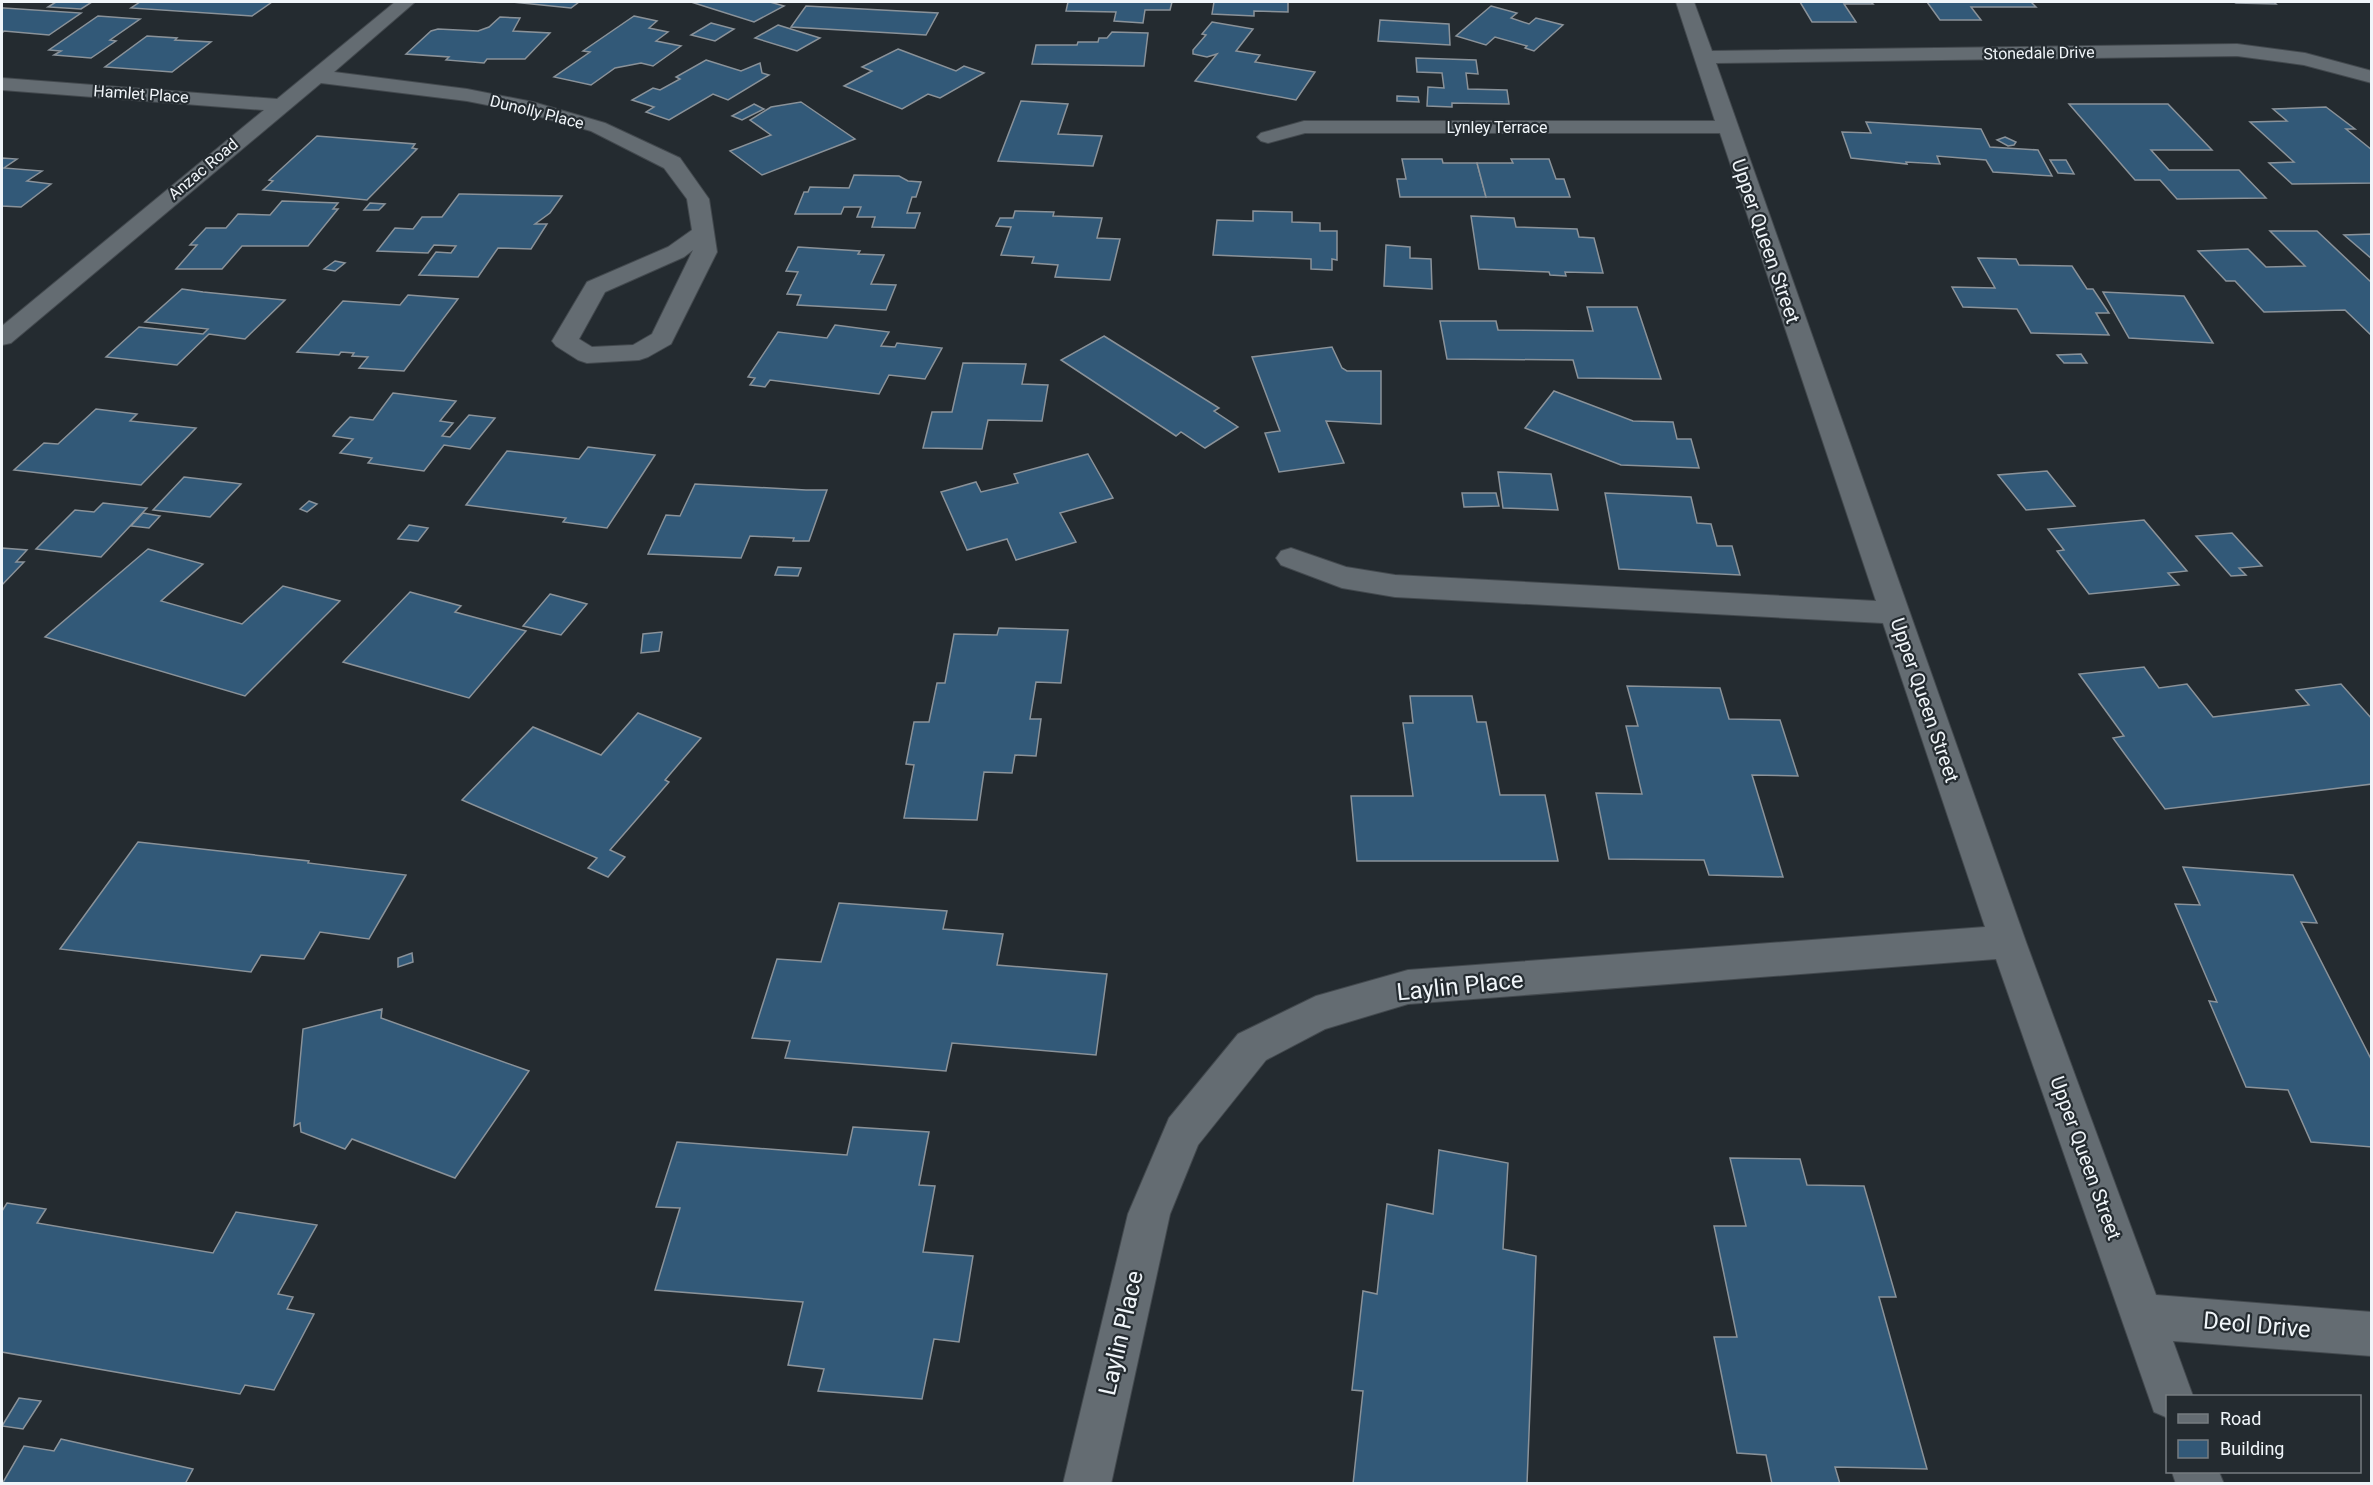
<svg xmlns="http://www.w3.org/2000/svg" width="2373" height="1485" viewBox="0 0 2373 1485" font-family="Roboto,sans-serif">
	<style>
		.building { fill: #325978; stroke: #8a9299; stroke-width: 1.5 }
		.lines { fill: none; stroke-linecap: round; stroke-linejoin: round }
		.minor-casing { stroke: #43494e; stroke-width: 2 }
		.minor { fill: #646c72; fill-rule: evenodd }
		.labels { text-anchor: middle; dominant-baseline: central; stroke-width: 4.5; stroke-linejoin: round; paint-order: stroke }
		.far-street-label { font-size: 16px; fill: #f0f5f9; stroke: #242b30 }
		.street-label { font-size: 20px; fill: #f0f5f9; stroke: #242b30 }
		.near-street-label { font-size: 24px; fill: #f0f5f9; stroke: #242b30 }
	</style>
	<rect width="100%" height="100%" fill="#242b30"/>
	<!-- building -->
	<g class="building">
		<path d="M 56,2 L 92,2 L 81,9 L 48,7 Z"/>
		<path d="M 140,2 L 272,2 L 252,16 L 131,8 Z"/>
		<path d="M 512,2 L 579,2 L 571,8 Z"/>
		<path d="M 691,2 L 770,2 L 784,6 L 754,22 Z"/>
		<path d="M 1068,2 L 1172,2 L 1170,10 L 1145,10 L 1143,23 L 1114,21 L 1116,12 L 1066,11 Z"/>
		<path d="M 1214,2 L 1288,2 L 1288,12 L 1254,11 L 1254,16 L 1212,14 Z"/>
		<path d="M 1800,2 L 1871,2 L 1873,4 L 1844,4 L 1856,22 L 1812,22 Z"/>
		<path d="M 1927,2 L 2031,2 L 2036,7 L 1971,7 L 1981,20 L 1940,20 Z"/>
		<path d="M 2234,2 L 2274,2 L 2276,4 L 2236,3 Z"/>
		<path d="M 806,6 L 938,13 L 926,35 L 791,27 Z"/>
		<path d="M 1491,6 L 1517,13 L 1511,18 L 1529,24 L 1536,18 L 1563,25 L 1534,51 L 1525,48 L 1527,46 L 1495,37 L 1486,45 L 1456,36 Z"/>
		<path d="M 2,8 L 4,8 L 81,13 L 49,35 L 4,31 L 2,33 Z"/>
		<path d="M 98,16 L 140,19 L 110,40 L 116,41 L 91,58 L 54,55 L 61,51 L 49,50 Z"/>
		<path d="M 634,16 L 657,21 L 649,28 L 668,32 L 656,41 L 681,46 L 653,66 L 641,63 L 615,68 L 591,85 L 554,77 L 590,52 L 583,51 Z"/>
		<path d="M 500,17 L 520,18 L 513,31 L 550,33 L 525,59 L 487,59 L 484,63 L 446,60 L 449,57 L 406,54 L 431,31 L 438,29 L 478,31 L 489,27 Z"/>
		<path d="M 1380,20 L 1449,24 L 1450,45 L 1378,41 Z"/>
		<path d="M 1212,22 L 1253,29 L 1236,51 L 1260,55 L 1255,62 L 1315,72 L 1296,100 L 1195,81 L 1217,54 L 1207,57 L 1193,54 L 1193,50 L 1206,35 L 1202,34 Z"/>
		<path d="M 711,23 L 734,29 L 715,41 L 691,35 Z"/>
		<path d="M 778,25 L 820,38 L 797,51 L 755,38 Z"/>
		<path d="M 1112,32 L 1148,33 L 1144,66 L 1032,64 L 1036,45 L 1077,45 L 1078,42 L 1098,42 L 1099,38 L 1107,38 Z"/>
		<path d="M 147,36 L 177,38 L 175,40 L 211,42 L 172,72 L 105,67 Z"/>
		<path d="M 898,49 L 956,71 L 964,66 L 984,73 L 940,98 L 928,94 L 902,109 L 844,86 L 872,71 L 862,67 Z"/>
		<path d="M 1416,58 L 1476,60 L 1478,74 L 1466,73 L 1468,89 L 1507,90 L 1509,104 L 1452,103 L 1452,107 L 1427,106 L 1428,87 L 1444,88 L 1442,73 L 1417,72 Z"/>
		<path d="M 706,60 L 741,71 L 760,63 L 762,73 L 769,75 L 728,100 L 713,94 L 669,120 L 646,112 L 654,107 L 632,100 L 653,88 L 660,90 L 680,79 L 676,77 Z"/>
		<path d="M 1397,96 L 1418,97 L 1419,102 L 1397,101 Z"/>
		<path d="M 1021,101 L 1068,104 L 1058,134 L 1102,136 L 1093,166 L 998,161 Z"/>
		<path d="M 801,102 L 855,139 L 762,175 L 730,151 L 771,135 L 750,120 L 771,107 Z"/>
		<path d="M 754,104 L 764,109 L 742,120 L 732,116 Z"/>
		<path d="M 2069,104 L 2168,104 L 2212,150 L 2151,150 L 2169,170 L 2239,170 L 2266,198 L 2177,199 L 2160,180 L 2135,180 Z"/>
		<path d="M 2326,107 L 2355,129 L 2346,129 L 2372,150 L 2372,183 L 2292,184 L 2269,163 L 2294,162 L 2250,122 L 2287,121 L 2273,109 Z"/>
		<path d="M 1866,122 L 1981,129 L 1990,147 L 2038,150 L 2052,176 L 1993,172 L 1986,160 L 1937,156 L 1940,164 L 1906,162 L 1907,164 L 1851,158 L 1842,132 L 1871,133 Z"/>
		<path d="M 317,136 L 415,144 L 412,148 L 417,149 L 367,200 L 263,190 L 273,181 L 269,180 Z"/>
		<path d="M 2005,137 L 2016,142 L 2014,145 L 2008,146 L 1997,140 Z"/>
		<path d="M 2,158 L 17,159 L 4,168 L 42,171 L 27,181 L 51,184 L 21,207 L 2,206 Z"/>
		<path d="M 1402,159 L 1442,159 L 1443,163 L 1477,163 L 1486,197 L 1400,197 L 1397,179 L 1406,179 Z"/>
		<path d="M 1511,159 L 1549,159 L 1556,179 L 1564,179 L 1570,197 L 1486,197 L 1477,163 L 1513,163 Z"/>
		<path d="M 2050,160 L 2066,160 L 2074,174 L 2058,173 Z"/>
		<path d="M 854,175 L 899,176 L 908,181 L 921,182 L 916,197 L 912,197 L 907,213 L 920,213 L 915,228 L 872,227 L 875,217 L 857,217 L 861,207 L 844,207 L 841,214 L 795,214 L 804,192 L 808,192 L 810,187 L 849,188 Z"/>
		<path d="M 459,194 L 462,194 L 562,196 L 550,213 L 535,224 L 547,224 L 531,249 L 498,248 L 478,277 L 419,275 L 436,252 L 451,253 L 456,246 L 434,245 L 428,253 L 377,251 L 395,228 L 413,229 L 422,217 L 442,217 Z"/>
		<path d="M 282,201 L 338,203 L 333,209 L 338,209 L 308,246 L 242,246 L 222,269 L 176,269 L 197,245 L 190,245 L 206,228 L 226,228 L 238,214 L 270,215 Z"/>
		<path d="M 370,203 L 385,204 L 379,210 L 364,210 Z"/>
		<path d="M 1015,211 L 1054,212 L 1053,216 L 1102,218 L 1097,238 L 1120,239 L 1110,280 L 1055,277 L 1058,265 L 1032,263 L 1034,257 L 1001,255 L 1011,227 L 996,226 L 1000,218 L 1013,218 Z"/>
		<path d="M 1253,211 L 1292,212 L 1292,222 L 1320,223 L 1320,231 L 1337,231 L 1337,260 L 1332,259 L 1332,270 L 1311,269 L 1311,259 L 1213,255 L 1217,220 L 1253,221 Z"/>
		<path d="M 1471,216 L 1514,218 L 1516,227 L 1577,229 L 1579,237 L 1594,238 L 1603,273 L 1565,272 L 1566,276 L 1550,275 L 1549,272 L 1479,269 Z"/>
		<path d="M 2270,231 L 2317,231 L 2372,283 L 2372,336 L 2345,310 L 2264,312 L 2235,281 L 2226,281 L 2198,251 L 2248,249 L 2266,267 L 2305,266 Z"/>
		<path d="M 2372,234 L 2372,259 L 2344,235 Z"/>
		<path d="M 1386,245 L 1410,247 L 1410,258 L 1431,259 L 1432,289 L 1384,286 Z"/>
		<path d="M 798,247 L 860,251 L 858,254 L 884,255 L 871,284 L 896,285 L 886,310 L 797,305 L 801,295 L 787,294 L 798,272 L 786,271 Z"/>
		<path d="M 1978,258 L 2016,259 L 2019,265 L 2072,266 L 2087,289 L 2093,289 L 2109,313 L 2096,313 L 2109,335 L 2031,333 L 2017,309 L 1963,307 L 1952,287 L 1995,288 Z"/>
		<path d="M 335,261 L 345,263 L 335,271 L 324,269 Z"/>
		<path d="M 182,289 L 203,292 L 285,300 L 245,339 L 209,334 L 177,365 L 106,357 L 139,327 L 203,334 L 208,329 L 145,322 Z"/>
		<path d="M 2103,292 L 2184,296 L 2213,343 L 2129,338 Z"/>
		<path d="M 408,295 L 458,299 L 404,371 L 359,368 L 368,357 L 352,356 L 354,353 L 341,352 L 339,355 L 297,352 L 343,301 L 400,305 Z"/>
		<path d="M 1587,307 L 1637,307 L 1661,379 L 1578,378 L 1573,360 L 1447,359 L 1440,321 L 1496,321 L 1498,330 L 1593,331 Z"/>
		<path d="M 835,325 L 889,332 L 881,346 L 895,347 L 897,343 L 942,348 L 925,379 L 889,375 L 879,394 L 770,380 L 765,387 L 750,385 L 755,378 L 748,377 L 778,332 L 827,338 Z"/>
		<path d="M 1104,336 L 1219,408 L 1214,411 L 1238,427 L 1205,448 L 1181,432 L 1176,436 L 1061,360 Z"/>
		<path d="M 1332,347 L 1342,368 L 1347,371 L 1381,371 L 1381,424 L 1326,421 L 1344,463 L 1279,472 L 1265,433 L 1280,431 L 1252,357 Z"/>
		<path d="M 2081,354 L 2087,363 L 2064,363 L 2057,355 Z"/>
		<path d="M 963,363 L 1026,364 L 1022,384 L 1048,385 L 1042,421 L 988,420 L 982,449 L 923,448 L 932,412 L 952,412 Z"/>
		<path d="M 1554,391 L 1633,421 L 1673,422 L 1677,439 L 1691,439 L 1699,468 L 1621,465 L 1525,428 Z"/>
		<path d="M 393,393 L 456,401 L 440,421 L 453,423 L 442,436 L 450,437 L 469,415 L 495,418 L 470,449 L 444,445 L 424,471 L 368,463 L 372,458 L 340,453 L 353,439 L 333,436 L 336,432 L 350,417 L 373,420 Z"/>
		<path d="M 96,409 L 137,414 L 130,421 L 196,428 L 141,485 L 14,470 L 44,443 L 58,444 Z"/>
		<path d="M 588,447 L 655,455 L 607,528 L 563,522 L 566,518 L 466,505 L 507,451 L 579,459 Z"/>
		<path d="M 1088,454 L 1113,498 L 1060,513 L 1076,542 L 1016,560 L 1007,539 L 967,550 L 941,492 L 976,482 L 981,492 L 1018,483 L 1014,474 Z"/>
		<path d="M 2047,471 L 2075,506 L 2026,510 L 1998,475 Z"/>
		<path d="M 1498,472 L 1551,474 L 1558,510 L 1503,508 Z"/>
		<path d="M 184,477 L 234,483 L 241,484 L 210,517 L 153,510 Z"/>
		<path d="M 695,484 L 806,490 L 827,490 L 809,541 L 793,541 L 794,538 L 750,536 L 741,558 L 648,554 L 666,515 L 680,516 Z"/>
		<path d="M 1462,493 L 1496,493 L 1499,506 L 1464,507 Z"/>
		<path d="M 1605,493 L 1691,497 L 1697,523 L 1711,524 L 1717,546 L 1732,546 L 1740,575 L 1619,569 Z"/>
		<path d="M 309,501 L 317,504 L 307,512 L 300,509 Z"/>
		<path d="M 103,503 L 147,508 L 101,557 L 36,549 L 75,510 L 94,512 Z"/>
		<path d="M 143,513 L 160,516 L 149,528 L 131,526 Z"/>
		<path d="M 2144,520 L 2187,571 L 2168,573 L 2179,585 L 2089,594 L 2057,551 L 2064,550 L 2048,529 Z"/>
		<path d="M 409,525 L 428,528 L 418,541 L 398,539 Z"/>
		<path d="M 2232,533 L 2262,566 L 2239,568 L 2246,575 L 2231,576 L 2196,536 Z"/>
		<path d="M 2,548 L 27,550 L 16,562 L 24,562 L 2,585 Z"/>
		<path d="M 148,549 L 203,564 L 161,601 L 242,624 L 283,586 L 340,601 L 245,696 L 45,637 Z"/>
		<path d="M 778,567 L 801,568 L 798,576 L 775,575 Z"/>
		<path d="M 410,592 L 461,606 L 455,612 L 526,631 L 469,698 L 343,662 Z"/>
		<path d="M 550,594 L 587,604 L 561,635 L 523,626 Z"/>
		<path d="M 999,628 L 1068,630 L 1061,683 L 1036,682 L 1030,719 L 1041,719 L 1036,756 L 1015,755 L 1012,773 L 984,772 L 977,820 L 904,818 L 914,765 L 906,764 L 914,722 L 929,722 L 937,683 L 945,683 L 954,634 L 997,635 Z"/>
		<path d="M 662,632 L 659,651 L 641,653 L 643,634 Z"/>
		<path d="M 2144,667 L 2159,688 L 2187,684 L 2213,717 L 2309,705 L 2296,690 L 2341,684 L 2372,719 L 2372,784 L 2165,809 L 2113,738 L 2124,736 L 2079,674 Z"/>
		<path d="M 1627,686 L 1720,688 L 1729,719 L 1780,720 L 1798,776 L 1752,775 L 1783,877 L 1709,875 L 1704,860 L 1609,859 L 1596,793 L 1642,794 L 1626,726 L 1638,726 Z"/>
		<path d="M 1410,696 L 1472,696 L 1477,722 L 1486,722 L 1500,795 L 1545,795 L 1558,861 L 1357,861 L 1351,796 L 1413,796 L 1403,723 L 1413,723 Z"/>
		<path d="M 638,713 L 701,738 L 665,780 L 669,782 L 610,850 L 625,857 L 608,877 L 588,868 L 597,858 L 462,800 L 533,727 L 601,755 Z"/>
		<path d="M 138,842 L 309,861 L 308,863 L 406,875 L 369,939 L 320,932 L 304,959 L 261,955 L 251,972 L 60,949 Z"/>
		<path d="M 2183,867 L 2293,875 L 2317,923 L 2301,922 L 2372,1061 L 2372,1147 L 2311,1142 L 2288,1090 L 2246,1087 L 2209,1001 L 2217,1002 L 2175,904 L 2200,905 Z"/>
		<path d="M 839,903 L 947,911 L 943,929 L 1003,934 L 997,965 L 1107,974 L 1096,1055 L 952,1043 L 946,1071 L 785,1058 L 790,1041 L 752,1038 L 777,959 L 821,962 Z"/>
		<path d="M 412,953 L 413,962 L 398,967 L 398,958 Z"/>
		<path d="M 382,1009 L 381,1018 L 529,1071 L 455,1178 L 352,1139 L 345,1149 L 301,1132 L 300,1123 L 294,1126 L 303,1029 Z"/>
		<path d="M 853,1127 L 929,1132 L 919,1185 L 935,1186 L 923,1252 L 973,1256 L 959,1342 L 934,1339 L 922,1399 L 818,1391 L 824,1369 L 788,1365 L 803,1302 L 655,1290 L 680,1208 L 656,1207 L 677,1142 L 847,1155 Z"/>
		<path d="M 1439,1150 L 1508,1163 L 1503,1249 L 1536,1256 L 1527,1484 L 1353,1484 L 1363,1391 L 1352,1390 L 1363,1291 L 1377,1294 L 1387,1204 L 1433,1214 Z"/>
		<path d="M 1730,1158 L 1800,1159 L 1807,1185 L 1864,1186 L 1896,1297 L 1879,1297 L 1927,1469 L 1835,1467 L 1840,1484 L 1772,1484 L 1766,1455 L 1737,1453 L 1714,1337 L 1737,1337 L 1714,1226 L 1746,1226 Z"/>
		<path d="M 7,1203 L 46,1209 L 37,1223 L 213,1253 L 236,1212 L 317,1225 L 278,1294 L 293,1297 L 287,1309 L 314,1314 L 274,1390 L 245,1385 L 240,1394 L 2,1352 L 2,1211 Z"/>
		<path d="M 19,1398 L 41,1401 L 23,1429 L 2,1426 Z"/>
		<path d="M 61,1439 L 193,1469 L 185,1484 L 2,1484 L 24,1446 L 54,1451 Z"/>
	</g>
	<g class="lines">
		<defs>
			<g id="minor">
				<path d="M 395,2 L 415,2 L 334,72 L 467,89 L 533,102 L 605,123 L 680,158 L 709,199 L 717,252 L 671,344 L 648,357 L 639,360 L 587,363 L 578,360 L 556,346 L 552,341 L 587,282 L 668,247 L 692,230 L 687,199 L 664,168 L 591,131 L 523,112 L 467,101 L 321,83 L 11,343 L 2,345 L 2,326 L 264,110 L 2,90 L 2,78 L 277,99 ZM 693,250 L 652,334 L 633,345 L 592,347 L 579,339 L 605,292 L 684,257 Z"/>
				<path d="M 1676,2 L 1694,2 L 1712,51 L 2237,44 L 2305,53 L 2372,71 L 2372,83 L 2304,65 L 2237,56 L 1716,63 L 2026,942 L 2156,1295 L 2372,1312 L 2372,1356 L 2173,1341 L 2193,1396 L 2168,1396 L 2168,1418 L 2154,1412 L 1996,959 L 1408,1004 L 1325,1029 L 1266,1060 L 1198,1145 L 1170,1214 L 1111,1484 L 1063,1484 L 1128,1214 L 1169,1118 L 1238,1034 L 1316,996 L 1408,970 L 1985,927 L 1883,623 L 1395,597 L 1342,588 L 1281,565 L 1276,558 L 1281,551 L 1291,548 L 1346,567 L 1395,575 L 1876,601 L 1720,133 L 1305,133 L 1268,143 L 1261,141 L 1257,137 L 1261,133 L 1304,121 L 1715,121 Z"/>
				<path d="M 2172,1472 L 2219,1472 L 2224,1484 L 2176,1484 Z"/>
			</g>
		</defs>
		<!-- minor casing -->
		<use href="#minor" class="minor-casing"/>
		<!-- minor -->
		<use href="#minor" class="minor"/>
	</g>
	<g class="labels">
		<!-- far-street labels -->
		<g class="far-street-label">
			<text transform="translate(2039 53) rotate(-1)">Stonedale Drive</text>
			<text transform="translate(141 94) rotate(4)">Hamlet Place</text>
			<text transform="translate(537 112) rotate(14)">Dunolly Place</text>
			<text x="1497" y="127">Lynley Terrace</text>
			<text transform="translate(203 169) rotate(-40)">Anzac Road</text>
		</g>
		<!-- street labels -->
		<g class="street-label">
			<text transform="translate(1766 241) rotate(71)">Upper Queen Street</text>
			<text transform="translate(1925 700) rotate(71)">Upper Queen Street</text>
			<text transform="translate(2086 1158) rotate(70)">Upper Queen Street</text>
		</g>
		<!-- near-street labels -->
		<g class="near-street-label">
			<text transform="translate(1460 986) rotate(-6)">Laylin Place</text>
			<text transform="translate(2257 1325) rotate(5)">Deol Drive</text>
			<text transform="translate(1121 1333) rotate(-77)">Laylin Place</text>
		</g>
	</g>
	<!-- border -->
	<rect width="2373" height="1485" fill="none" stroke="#f0f5f9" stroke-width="6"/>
	<!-- legend -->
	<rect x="2166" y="1395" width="195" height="78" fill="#242b30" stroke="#767c80" stroke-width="1.5"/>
	<rect x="2178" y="1414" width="30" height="9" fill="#646c72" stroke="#767c80" stroke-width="1.5"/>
	<text x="2220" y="1425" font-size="18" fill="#f0f5f9">Road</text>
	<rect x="2178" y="1440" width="30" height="18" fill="#325978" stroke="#767c80" stroke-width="1.5"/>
	<text x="2220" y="1455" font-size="18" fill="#f0f5f9">Building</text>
</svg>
